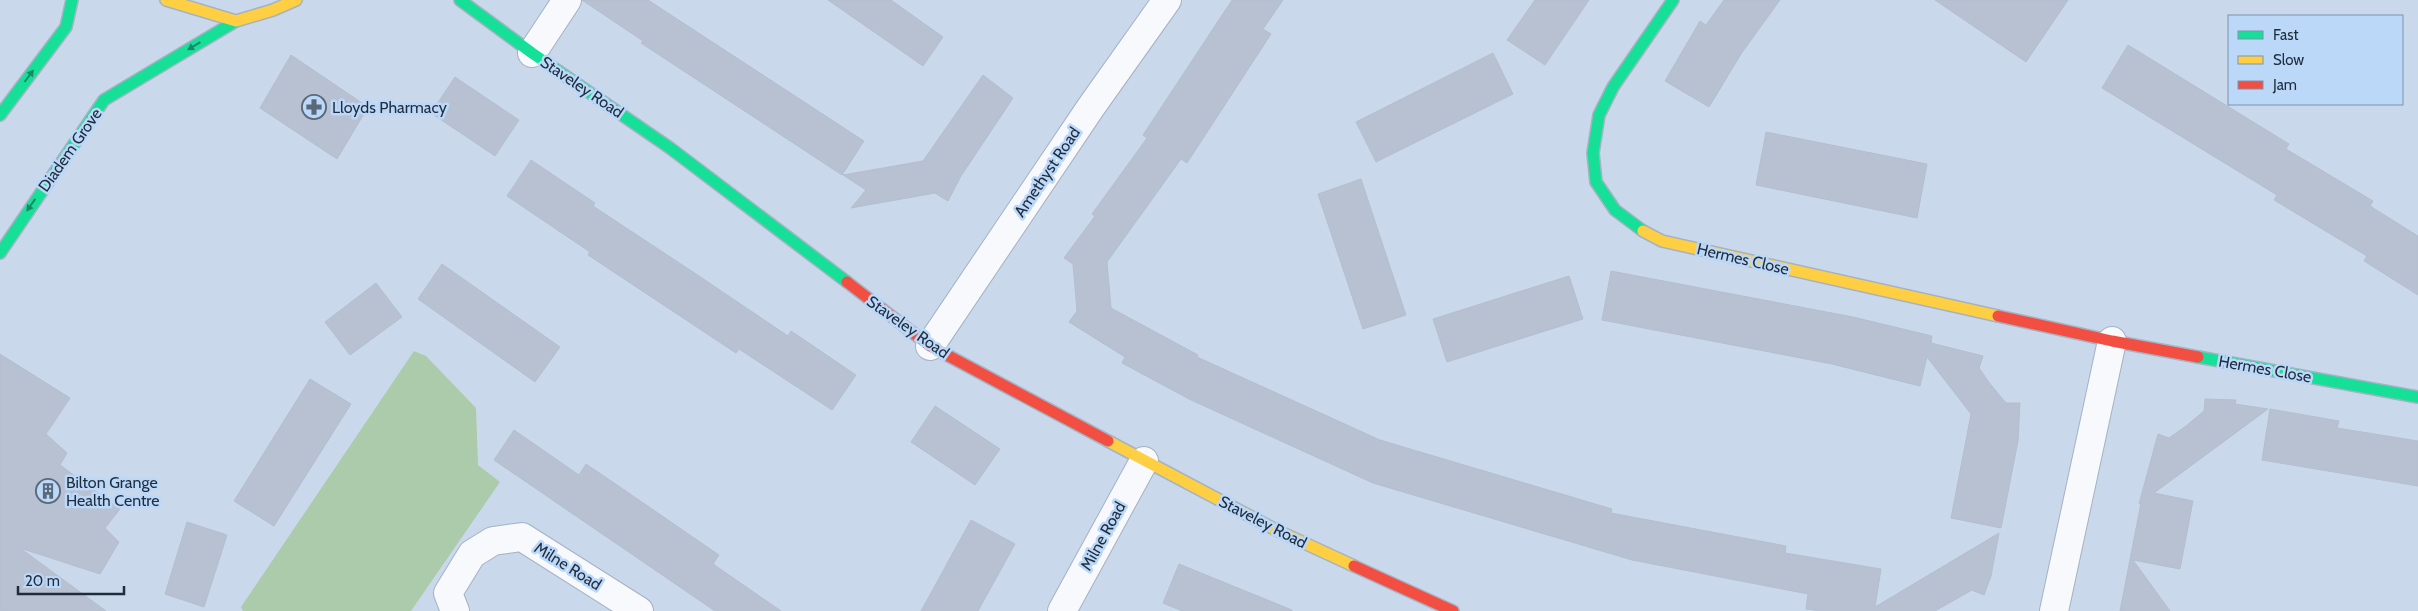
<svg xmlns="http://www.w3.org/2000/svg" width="2418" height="611" viewBox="0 0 2418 611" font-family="Cabin,sans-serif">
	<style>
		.green { fill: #accbaa }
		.building { fill: #b8c1d2; stroke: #b4bece }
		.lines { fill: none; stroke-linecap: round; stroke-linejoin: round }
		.street-casing { stroke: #a5b2c2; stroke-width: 30 }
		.fast-casing { stroke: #a5b2c2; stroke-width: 14 }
		.slow-casing { stroke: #a5b2c2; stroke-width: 14 }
		.jam-casing { stroke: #a5b2c2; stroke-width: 14 }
		.street { stroke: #f7f9fc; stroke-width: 28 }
		.fast { stroke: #16e098; stroke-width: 11 }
		.slow { stroke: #ffcf43; stroke-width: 11 }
		.jam { stroke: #f24e42; stroke-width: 11 }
		.oneway { fill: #1a866a }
		.labels { text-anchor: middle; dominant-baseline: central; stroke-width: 5; stroke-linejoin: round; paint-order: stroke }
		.street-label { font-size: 16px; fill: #1f2c3c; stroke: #bbd8f9 }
		.poi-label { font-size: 16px; fill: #1f2c3c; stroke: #bbd8f9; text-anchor: start }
	</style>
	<rect width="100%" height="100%" fill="#c9d9eb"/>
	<!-- green -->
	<path class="green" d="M 414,351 L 426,356 L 476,408 L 478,465 L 500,482 L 411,611 L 243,611 L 241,607 Z"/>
	<!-- building -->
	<g class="building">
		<path d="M 582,0 L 648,0 L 864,141 L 842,175 L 641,43 L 643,41 Z"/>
		<path d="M 828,0 L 891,0 L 943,37 L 923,66 Z"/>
		<path d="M 1232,0 L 1283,0 L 1263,29 L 1271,34 L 1187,163 L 1181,159 L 1107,262 L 1111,308 L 1198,355 L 1197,357 L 1380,440 L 1612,509 L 1611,513 L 1786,546 L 1785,553 L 1881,569 L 1875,607 L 1999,533 L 1991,576 L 1984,595 L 1972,590 L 1935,611 L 1820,611 L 1806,609 L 1808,594 L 1632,560 L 1373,483 L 1191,400 L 1122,363 L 1125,357 L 1069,322 L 1077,311 L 1075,288 L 1073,264 L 1064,258 L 1095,216 L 1092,214 L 1147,138 L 1143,135 Z"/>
		<path d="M 1535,0 L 1589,0 L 1545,65 L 1507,40 Z"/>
		<path d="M 1724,0 L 1780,0 L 1741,54 L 1709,107 L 1665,81 L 1700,21 L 1706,25 Z"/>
		<path d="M 1935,0 L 2068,0 L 2026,62 Z"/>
		<path d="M 2128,45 L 2289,144 L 2286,149 L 2373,201 L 2370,206 L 2418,236 L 2418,295 L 2364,261 L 2367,256 L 2274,200 L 2277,195 L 2102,88 Z"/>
		<path d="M 1493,53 L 1513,94 L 1376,162 L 1356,122 Z"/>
		<path d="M 291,55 L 368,107 L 337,159 L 260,108 Z"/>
		<path d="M 983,75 L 1013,98 L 961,176 L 948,201 L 935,193 L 851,208 L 866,190 L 843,175 L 923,161 Z"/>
		<path d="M 455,77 L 519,120 L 495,156 L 431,113 Z"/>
		<path d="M 1766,132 L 1927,164 L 1917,218 L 1756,185 Z"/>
		<path d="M 531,160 L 595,203 L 593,206 L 696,274 L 788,336 L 791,331 L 856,375 L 832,410 L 739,349 L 736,353 L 588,255 L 590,252 L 507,196 Z"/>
		<path d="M 1361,179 L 1406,315 L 1363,329 L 1318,194 Z"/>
		<path d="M 442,264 L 560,347 L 535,382 L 418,299 Z"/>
		<path d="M 1611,271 L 1853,317 L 1932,336 L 1931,343 L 1983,356 L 1979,368 L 1991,385 L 2006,403 L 2020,403 L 2018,441 L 2001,528 L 1951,518 L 1971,414 L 1927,357 L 1920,386 L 1832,364 L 1602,320 Z"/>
		<path d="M 1569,276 L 1583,319 L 1447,362 L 1433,319 Z"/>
		<path d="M 376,283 L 402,317 L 350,355 L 325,322 Z"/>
		<path d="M 0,354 L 70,398 L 46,434 L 67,453 L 60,465 L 120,509 L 105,528 L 119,542 L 100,574 L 20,548 L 106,611 L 0,611 Z"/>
		<path d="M 310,379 L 351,404 L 274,526 L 234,501 Z"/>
		<path d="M 2205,399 L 2236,400 L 2235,404 L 2268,409 L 2154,493 L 2193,501 L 2180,569 L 2133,560 L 2170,611 L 2120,611 L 2141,503 L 2139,504 L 2158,434 L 2169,438 L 2186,426 L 2204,411 Z"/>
		<path d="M 935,406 L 1000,449 L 975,485 L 911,442 Z"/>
		<path d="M 2270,409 L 2339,421 L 2337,428 L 2418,441 L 2418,486 L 2262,460 Z"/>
		<path d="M 514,430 L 579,475 L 586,464 L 620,487 L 719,555 L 713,564 L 781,611 L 715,611 L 494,460 Z"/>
		<path d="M 971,520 L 1015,544 L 978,611 L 921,611 Z"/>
		<path d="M 187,522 L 227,535 L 204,607 L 165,594 Z"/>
		<path d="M 1179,564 L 1292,610 L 1292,611 L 1182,611 L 1163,603 Z"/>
	</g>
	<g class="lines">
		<defs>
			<g id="street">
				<path d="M 532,53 L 567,0"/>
				<path d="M 930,346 L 1091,107 L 1167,0"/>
				<path d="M 455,611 L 448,593 L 472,554 L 493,541 L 522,537 L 639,611"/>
				<path d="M 1062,611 L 1144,461"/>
				<path d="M 2054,611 L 2112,341"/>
			</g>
			<g id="fast">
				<path d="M 460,0 L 532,53 L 670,148 L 847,282"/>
				<path d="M 0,115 L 66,27 L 72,0"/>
				<path d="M 1643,231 L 1615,210 L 1596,182 L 1593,153 L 1599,115 L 1613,87 L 1673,0"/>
				<path d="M 0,253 L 104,100 L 236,21"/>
				<path d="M 2198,357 L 2418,397"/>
			</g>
			<g id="slow">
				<path d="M 166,0 L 236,21 L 273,10 L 296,0"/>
				<path d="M 1643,231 L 1662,241 L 1998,316"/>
				<path d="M 1108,441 L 1276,530 L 1354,566"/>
			</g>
			<g id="jam">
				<path d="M 847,282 L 930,346 L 1108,441"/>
				<path d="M 1998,316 L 2112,341 L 2198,357"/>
				<path d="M 1354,566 L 1453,611"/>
			</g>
		</defs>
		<!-- street casing -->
		<use href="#street" class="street-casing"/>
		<!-- fast casing -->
		<use href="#fast" class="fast-casing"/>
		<!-- slow casing -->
		<use href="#slow" class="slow-casing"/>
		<!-- jam casing -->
		<use href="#jam" class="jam-casing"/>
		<!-- street -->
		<use href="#street" class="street"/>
		<!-- fast -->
		<use href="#fast" class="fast"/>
		<!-- slow -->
		<use href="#slow" class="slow"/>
		<!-- jam -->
		<use href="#jam" class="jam"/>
	</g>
	<!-- one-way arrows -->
	<defs><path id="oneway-solid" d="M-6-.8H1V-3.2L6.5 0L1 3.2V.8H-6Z" transform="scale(1.25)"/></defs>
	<g class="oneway">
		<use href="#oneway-solid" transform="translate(194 46) rotate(149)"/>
		<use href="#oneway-solid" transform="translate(29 76) rotate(-53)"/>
		<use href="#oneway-solid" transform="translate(31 205) rotate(125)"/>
	</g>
	<!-- icons -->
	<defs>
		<symbol id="pharmacy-ring" viewBox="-11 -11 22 22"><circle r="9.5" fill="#bbd8f9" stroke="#5a6979" stroke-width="1.5"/><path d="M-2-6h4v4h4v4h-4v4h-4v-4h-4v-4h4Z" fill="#5a6979"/></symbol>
		<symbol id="building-ring" viewBox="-11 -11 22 22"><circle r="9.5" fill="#bbd8f9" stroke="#5a6979" stroke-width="1.5"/><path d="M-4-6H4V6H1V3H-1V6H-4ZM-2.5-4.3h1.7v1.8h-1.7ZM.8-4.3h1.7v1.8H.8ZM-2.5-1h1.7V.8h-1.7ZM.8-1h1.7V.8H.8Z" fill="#5a6979"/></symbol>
	</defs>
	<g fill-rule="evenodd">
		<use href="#pharmacy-ring" x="300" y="93" width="28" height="28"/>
		<use href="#building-ring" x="34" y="477" width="28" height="28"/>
	</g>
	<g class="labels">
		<!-- street labels -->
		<g class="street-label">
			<text transform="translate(582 87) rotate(34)">Staveley Road</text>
			<text transform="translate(70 150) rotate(-55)">Diadem Grove</text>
			<text transform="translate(1047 172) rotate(-56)">Amethyst Road</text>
			<text transform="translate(1743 259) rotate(13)">Hermes Close</text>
			<text transform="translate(908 327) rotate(35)">Staveley Road</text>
			<text transform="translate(2265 369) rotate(10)">Hermes Close</text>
			<text transform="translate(1263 522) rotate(27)">Staveley Road</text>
			<text transform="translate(1103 536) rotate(-61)">Milne Road</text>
			<text transform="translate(568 566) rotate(32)">Milne Road</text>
		</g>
		<!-- poi labels -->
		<g class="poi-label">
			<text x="332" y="107">Lloyds Pharmacy</text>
			<text x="66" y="482">Bilton Grange<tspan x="66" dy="18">Health Centre</tspan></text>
		</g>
	</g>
	<!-- legend -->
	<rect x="2228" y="15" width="175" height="90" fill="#bbd8f9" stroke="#7d93ad"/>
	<rect x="2238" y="31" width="25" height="8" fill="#16e098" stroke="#7d93ad"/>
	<text x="2273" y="40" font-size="15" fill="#1f2c3c">Fast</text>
	<rect x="2238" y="56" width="25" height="8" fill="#ffcf43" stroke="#7d93ad"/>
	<text x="2273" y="65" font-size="15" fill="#1f2c3c">Slow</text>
	<rect x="2238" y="81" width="25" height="8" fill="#f24e42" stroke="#7d93ad"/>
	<text x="2273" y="90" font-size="15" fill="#1f2c3c">Jam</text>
	<!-- scale -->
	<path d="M18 586v8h106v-8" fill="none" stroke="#1f2c3c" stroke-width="2.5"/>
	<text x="25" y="586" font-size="15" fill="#1f2c3c" stroke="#bbd8f9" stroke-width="4" paint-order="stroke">20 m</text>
</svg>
